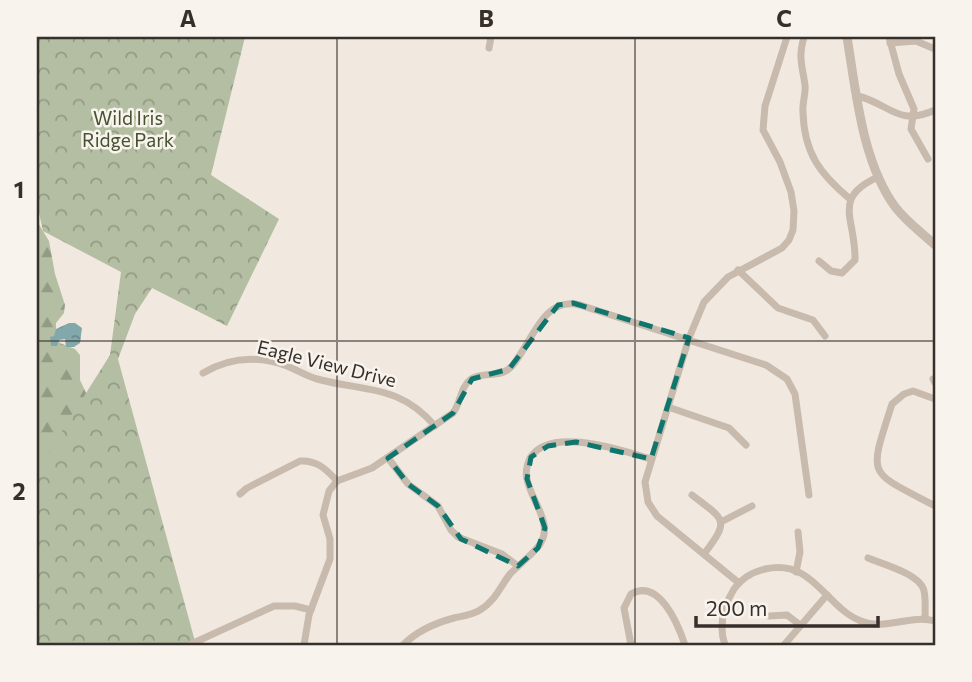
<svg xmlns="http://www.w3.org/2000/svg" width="972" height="682" viewBox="0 0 972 682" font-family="Commissioner,sans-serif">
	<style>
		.forest { fill: url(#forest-firs) }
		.park { fill: url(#park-crowns) }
		.water { fill: url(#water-ripples) }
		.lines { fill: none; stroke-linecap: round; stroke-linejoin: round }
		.minor { stroke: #c8baad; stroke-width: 7 }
		.tertiary { stroke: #c8baad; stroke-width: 9 }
		.marked { fill: none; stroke: #0f766e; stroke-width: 5; stroke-dasharray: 14 9; stroke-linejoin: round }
		.grid { fill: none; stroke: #372f2b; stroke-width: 2; stroke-opacity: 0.55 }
		.labels { text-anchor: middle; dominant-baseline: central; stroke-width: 5; stroke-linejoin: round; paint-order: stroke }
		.park-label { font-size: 19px; fill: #455231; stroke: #f8f3ec }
		.street-label { font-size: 19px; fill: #372f2b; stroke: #f8f3ec }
		.neatline { fill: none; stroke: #372f2b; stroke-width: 2.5 }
		.grid-label { font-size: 23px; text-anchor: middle; font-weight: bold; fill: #372f2b }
	</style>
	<defs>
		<pattern id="forest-firs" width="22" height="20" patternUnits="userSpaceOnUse" patternTransform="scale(1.75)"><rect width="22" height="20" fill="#b4bea2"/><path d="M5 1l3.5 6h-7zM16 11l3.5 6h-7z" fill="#939b84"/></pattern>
		<pattern id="park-crowns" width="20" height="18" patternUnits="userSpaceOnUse" patternTransform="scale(1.75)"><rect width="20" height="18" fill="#b4bea2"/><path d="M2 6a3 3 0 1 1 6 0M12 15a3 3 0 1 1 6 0" fill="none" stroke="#939b84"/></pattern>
		<pattern id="water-ripples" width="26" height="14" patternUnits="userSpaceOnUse" patternTransform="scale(1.75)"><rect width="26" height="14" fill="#82a8ab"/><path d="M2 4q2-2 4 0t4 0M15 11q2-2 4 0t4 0" fill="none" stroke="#6b898b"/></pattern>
	</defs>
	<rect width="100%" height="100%" fill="#f1e9e0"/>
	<!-- forest -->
	<path class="forest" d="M 37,221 L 49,241 L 55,274 L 65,305 L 64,313 L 56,323 L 56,336 L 60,343 L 75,349 L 80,355 L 80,380 L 87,395 L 37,645 Z"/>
	<!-- park -->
	<path class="park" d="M 37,37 L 245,37 L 211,175 L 279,219 L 227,326 L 152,288 L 135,314 L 118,359 L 196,645 L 37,645 L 37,471 L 110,355 L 121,272 L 43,231 L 37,204 Z"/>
	<!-- water -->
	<path class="water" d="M 69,323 L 75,323 L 82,328 L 80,343 L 74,347 L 66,347 L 65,339 L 59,340 L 57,346 L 51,346 L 50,337 L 54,336 L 56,329 Z"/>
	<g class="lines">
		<!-- minor -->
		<g class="minor">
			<path d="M 804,37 C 798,58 802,64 805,85 C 806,94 802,103 803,112 C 804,153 820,174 850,199"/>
			<path d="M 889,37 L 899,74 L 914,109 L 911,129 L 928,159"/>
			<path d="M 890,43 L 916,41 L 935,49"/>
			<path d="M 489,48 L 491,37"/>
			<path d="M 858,96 C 890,104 898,127 935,110"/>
			<path d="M 819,261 L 831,271 L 842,273 L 855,260 C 856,219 831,198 878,177"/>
			<path d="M 738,270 L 778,308 L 813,320 L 825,336"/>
			<path d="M 203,373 C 230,357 257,355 287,366 C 297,370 306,376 317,379 C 365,392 399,384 435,426"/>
			<path d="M 933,379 L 935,383"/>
			<path d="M 935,399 L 913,391 L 904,394 L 892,404 C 868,479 867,470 935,506"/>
			<path d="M 668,407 L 729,428 L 746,445"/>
			<path d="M 388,458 L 408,484 L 438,506 L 451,530 L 458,537 L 502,554 L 518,566"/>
			<path d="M 240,494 L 247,488 L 300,461 C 317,460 326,469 337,481"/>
			<path d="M 692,495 C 724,520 731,519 704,554"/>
			<path d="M 721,522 L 752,506"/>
			<path d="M 868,558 C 882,564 921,574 924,591 C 926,599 925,610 925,619"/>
			<path d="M 796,572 L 800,552 L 798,532"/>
			<path d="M 739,583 L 657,516 L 648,502 L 645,482 L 689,338 L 704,302 L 728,277 L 782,248 L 789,240 L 793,230 L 794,211 L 791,192 L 780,162 L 763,130 L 765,106 L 787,37"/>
			<path d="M 769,616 L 787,615 L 800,625"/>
			<path d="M 189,645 L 274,606 L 295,606 L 311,610"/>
			<path d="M 304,645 L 309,615 L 330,559 L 330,539 L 323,515 L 329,491 L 337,481 L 372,468 L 453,413 C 461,403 460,387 471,379 C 484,371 501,379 512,366 C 532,343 543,295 580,305 L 766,365 L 787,379 L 795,394 L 809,495"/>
			<path d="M 403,645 C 417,631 435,623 454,618 C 463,616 472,615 480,610 C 495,601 500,587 510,574 C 519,565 529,557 537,548 C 557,526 531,502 527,479 C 525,472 527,465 530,458 C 550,425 623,451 651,459"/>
			<path d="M 631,645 L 624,608 L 631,594 C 659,578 678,624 685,645"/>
			<path d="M 725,645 C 718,625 723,607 734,589 C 742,578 752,572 765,569 C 813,558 825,607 861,621 C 885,631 910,614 935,621"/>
			<path d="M 784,645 L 827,595"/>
		</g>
		<!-- tertiary -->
		<path class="tertiary" d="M 847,37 C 856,91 862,163 896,208 C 907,222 922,233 935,245"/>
	</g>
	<!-- marked area -->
	<path class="marked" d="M 573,303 L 689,338 L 651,459 L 576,442 L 548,446 L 531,457 L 527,479 L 545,528 L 538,548 L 518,566 L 461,539 L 438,506 L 408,484 L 388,458 L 453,413 L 472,379 L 509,369 L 558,305 Z"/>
	<!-- grid -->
	<path class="grid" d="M 337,37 L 337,645M 635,37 L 635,645M 37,341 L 935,341"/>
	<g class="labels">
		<!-- park labels -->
		<g class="park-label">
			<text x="128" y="117">Wild Iris<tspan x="128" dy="22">Ridge Park</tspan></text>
		</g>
		<!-- street labels -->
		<g class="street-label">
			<text transform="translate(327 363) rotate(14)">Eagle View Drive</text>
		</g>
	</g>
	<!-- border -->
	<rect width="972" height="682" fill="none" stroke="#f8f3ec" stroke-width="77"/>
	<!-- scale -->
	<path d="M696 616v10h182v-10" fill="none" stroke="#372f2b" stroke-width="3.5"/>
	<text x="706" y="616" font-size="21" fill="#372f2b" stroke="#f8f3ec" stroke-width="5" paint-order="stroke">200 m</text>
	<rect x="38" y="38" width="896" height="606" class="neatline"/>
	<g class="grid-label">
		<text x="188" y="27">A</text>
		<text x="486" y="27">B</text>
		<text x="784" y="27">C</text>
		<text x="19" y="198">1</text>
		<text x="19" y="500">2</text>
	</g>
</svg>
